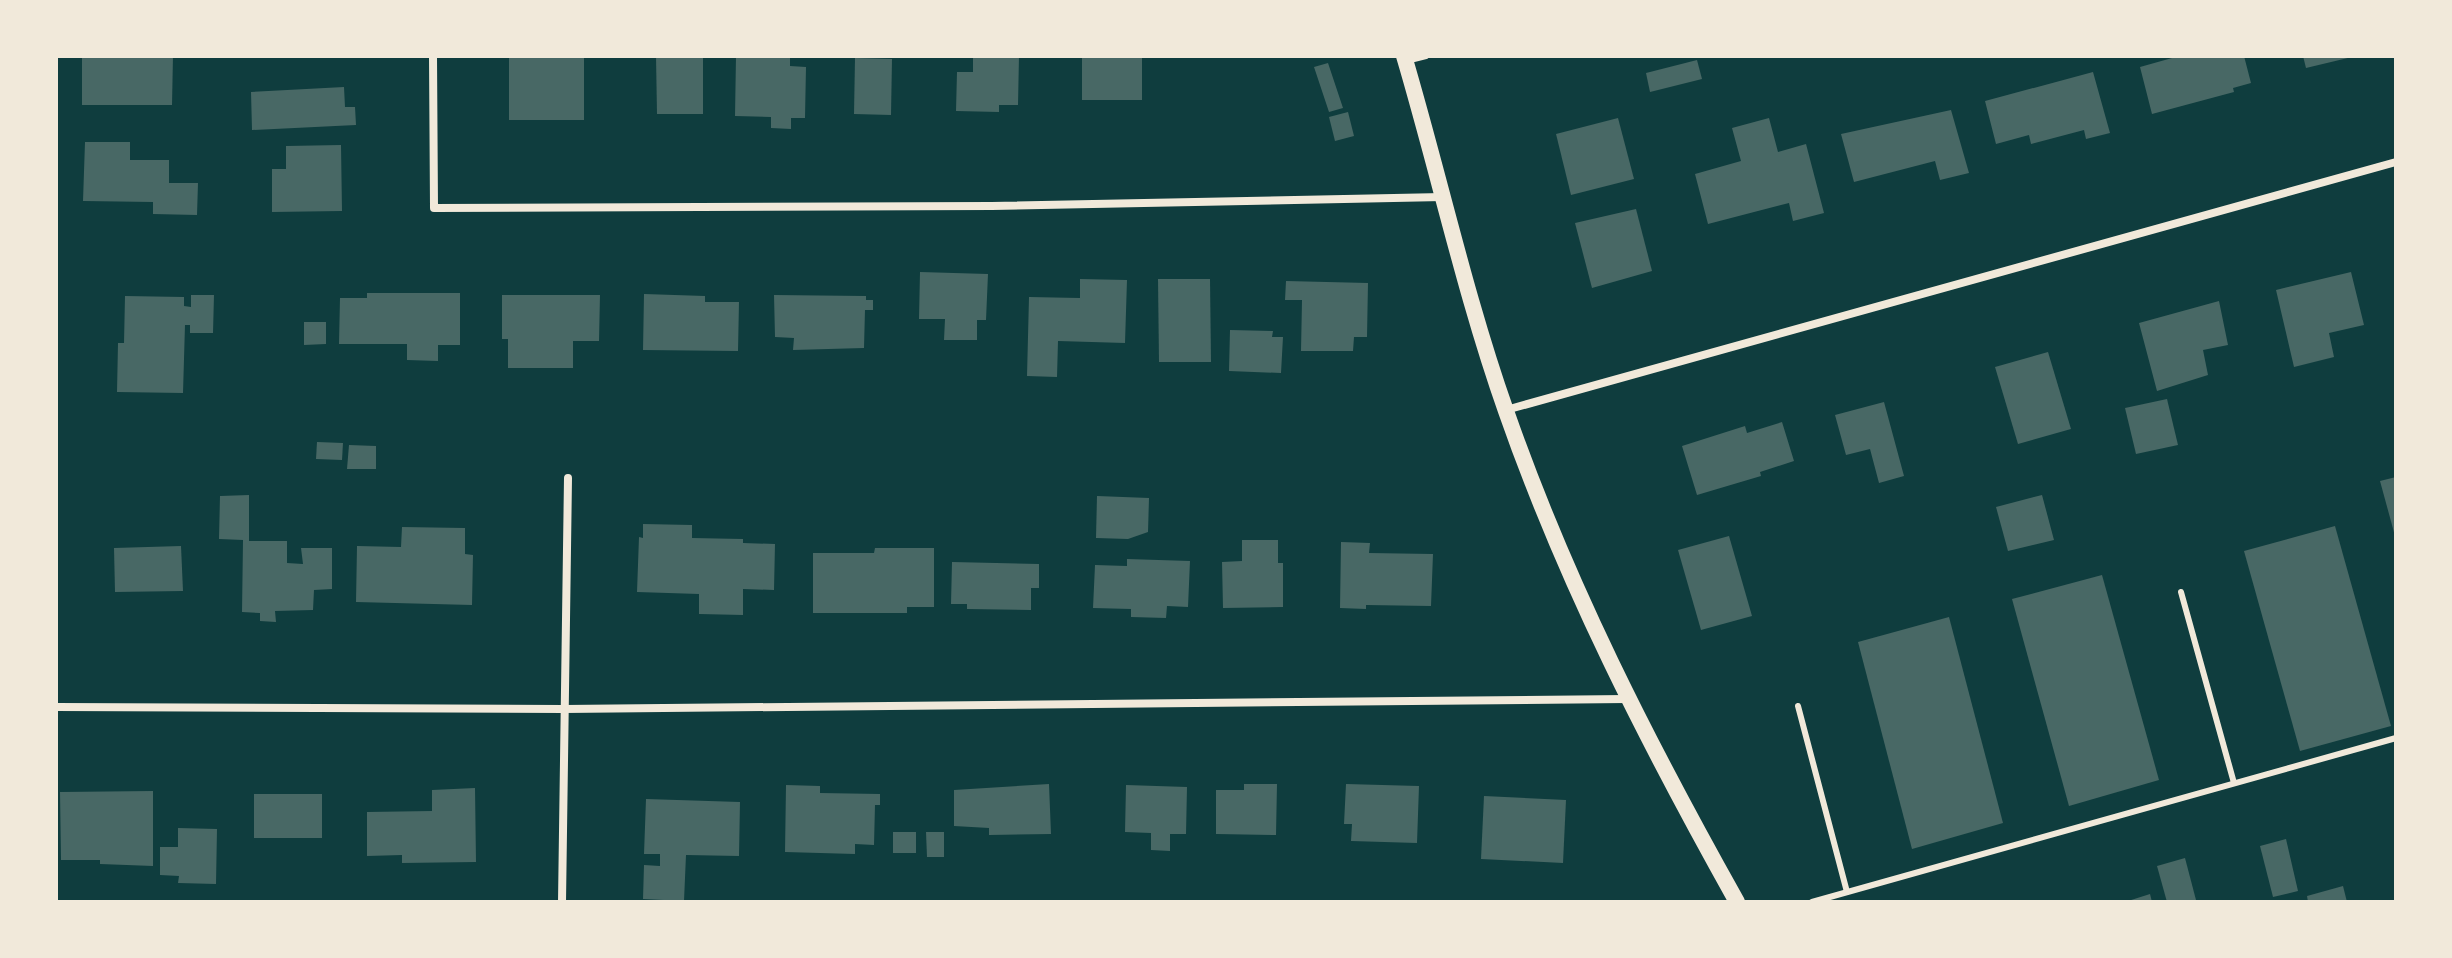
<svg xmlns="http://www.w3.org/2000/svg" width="2452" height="958" viewBox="0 0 2452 958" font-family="'Zilla Slab',serif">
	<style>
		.building { fill: #486865 }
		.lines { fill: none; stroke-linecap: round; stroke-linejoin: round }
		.service { stroke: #f1e9da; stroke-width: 6 }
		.minor { stroke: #f1e9da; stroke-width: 8 }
		.secondary { stroke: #f1e9da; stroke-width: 16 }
	</style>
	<rect width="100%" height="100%" fill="#0f3d3e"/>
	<!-- building -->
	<g class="building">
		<path d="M 82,56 L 173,56 L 172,105 L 82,105 Z"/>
		<rect x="509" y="56" width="75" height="64"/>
		<path d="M 656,56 L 703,56 L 703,114 L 657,114 Z"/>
		<path d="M 736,56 L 790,56 L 790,66 L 806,67 L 805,118 L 791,118 L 791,129 L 771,128 L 771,117 L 735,116 Z"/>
		<path d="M 973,56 L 1019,56 L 1018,105 L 999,105 L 999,112 L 956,111 L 957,72 L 973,72 Z"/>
		<rect x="1082" y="56" width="60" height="44"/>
		<path d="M 2172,56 L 2244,56 L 2251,83 L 2233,88 L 2234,92 L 2152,114 L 2140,67 L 2172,58 Z"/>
		<path d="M 2303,56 L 2352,56 L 2352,57 L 2306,68 Z"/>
		<path d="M 855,58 L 892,59 L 891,115 L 854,114 Z"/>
		<path d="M 1697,60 L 1702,79 L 1650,92 L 1646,73 Z"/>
		<path d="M 1328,63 L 1343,108 L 1329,112 L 1314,67 Z"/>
		<path d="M 2093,72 L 2110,133 L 2086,139 L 2084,130 L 2031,144 L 2029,135 L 1996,144 L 1985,101 Z"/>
		<path d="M 344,87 L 345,107 L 355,107 L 356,125 L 252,130 L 251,92 Z"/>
		<path d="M 1951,110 L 1969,173 L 1940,180 L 1935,161 L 1854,182 L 1841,134 Z"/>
		<path d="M 1348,112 L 1354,136 L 1335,141 L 1329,117 Z"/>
		<path d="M 1618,118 L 1634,179 L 1571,195 L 1556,134 Z"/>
		<path d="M 1769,118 L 1778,152 L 1806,144 L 1824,213 L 1793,221 L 1789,203 L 1708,224 L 1695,174 L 1741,161 L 1732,128 Z"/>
		<path d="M 85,142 L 130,142 L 130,160 L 169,160 L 169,183 L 198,183 L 197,215 L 153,214 L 153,202 L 83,201 Z"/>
		<path d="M 341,145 L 342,211 L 272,212 L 272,169 L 286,169 L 286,146 Z"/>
		<path d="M 1636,209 L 1652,271 L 1592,288 L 1575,223 Z"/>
		<path d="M 920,272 L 988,274 L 986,320 L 977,320 L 977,340 L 944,340 L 945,319 L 919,319 Z"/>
		<path d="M 2351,272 L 2364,325 L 2329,333 L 2334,357 L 2294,367 L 2276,290 Z"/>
		<path d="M 1080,279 L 1127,280 L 1125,343 L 1058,341 L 1057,377 L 1027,376 L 1029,297 L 1080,298 Z"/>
		<path d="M 1158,279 L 1210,279 L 1211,362 L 1159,362 Z"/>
		<path d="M 1286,281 L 1368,283 L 1367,337 L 1354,337 L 1353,351 L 1301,351 L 1302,300 L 1285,300 Z"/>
		<path d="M 367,293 L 460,293 L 460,345 L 438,345 L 438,361 L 407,360 L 407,344 L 339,344 L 340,298 L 367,298 Z"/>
		<path d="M 644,294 L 705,296 L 705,302 L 739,302 L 738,351 L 643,350 Z"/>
		<path d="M 191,295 L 214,295 L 213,333 L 190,333 L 190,325 L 185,325 L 183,393 L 117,392 L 118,343 L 124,343 L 125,296 L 184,297 L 184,306 L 191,307 Z"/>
		<path d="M 502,295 L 600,295 L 599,341 L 573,341 L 573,368 L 508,368 L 508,339 L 502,339 Z"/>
		<path d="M 774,295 L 866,296 L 866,300 L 873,300 L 873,310 L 865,310 L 864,348 L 793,350 L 794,338 L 775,337 Z"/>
		<path d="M 2219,301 L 2228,345 L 2203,350 L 2208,375 L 2157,391 L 2139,323 Z"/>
		<path d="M 304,322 L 326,322 L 326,344 L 304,345 Z"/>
		<path d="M 1230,330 L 1273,331 L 1272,337 L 1283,337 L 1281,373 L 1229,371 Z"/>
		<path d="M 2048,352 L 2071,429 L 2018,444 L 1995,367 Z"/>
		<path d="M 2167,399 L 2178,445 L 2136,454 L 2125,408 Z"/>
		<path d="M 1884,402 L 1904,476 L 1879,483 L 1870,449 L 1846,455 L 1835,415 Z"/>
		<path d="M 1782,422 L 1794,461 L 1760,472 L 1761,476 L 1697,495 L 1682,446 L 1745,426 L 1747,433 Z"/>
		<path d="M 317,442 L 343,443 L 342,460 L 316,459 Z"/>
		<path d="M 349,445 L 376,446 L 376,469 L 347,469 Z"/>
		<path d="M 2396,477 L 2396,535 L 2395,536 L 2380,481 Z"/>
		<path d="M 249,495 L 249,541 L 287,541 L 287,563 L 303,564 L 301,548 L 332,548 L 332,589 L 314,590 L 313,610 L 275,611 L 276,622 L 260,621 L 260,613 L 242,612 L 243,540 L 219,539 L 220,496 Z"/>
		<path d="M 2042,495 L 2054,540 L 2008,551 L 1996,507 Z"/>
		<path d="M 1097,496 L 1149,498 L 1148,532 L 1128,539 L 1096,538 Z"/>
		<path d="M 643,524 L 692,525 L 692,538 L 743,539 L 743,543 L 775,544 L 774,590 L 743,589 L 743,615 L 699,614 L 699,594 L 637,592 L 639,537 L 643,538 Z"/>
		<path d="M 2335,526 L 2391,726 L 2300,751 L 2244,551 Z"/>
		<path d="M 402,527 L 465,528 L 465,554 L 473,555 L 472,605 L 356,602 L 357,546 L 401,547 Z"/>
		<path d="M 1729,536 L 1752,616 L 1701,630 L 1678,550 Z"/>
		<path d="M 1242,540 L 1278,540 L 1278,563 L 1283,563 L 1283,607 L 1223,608 L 1222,562 L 1242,561 Z"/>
		<path d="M 1341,542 L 1370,543 L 1369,553 L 1433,554 L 1431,606 L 1366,605 L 1366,609 L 1340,608 Z"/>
		<path d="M 181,546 L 183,591 L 115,592 L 114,548 Z"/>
		<path d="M 875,548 L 934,548 L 934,607 L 907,607 L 907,613 L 813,613 L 813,553 L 874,553 Z"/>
		<path d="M 1127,559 L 1190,561 L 1188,607 L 1167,606 L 1166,618 L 1131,617 L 1131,609 L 1093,608 L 1095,565 L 1127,566 Z"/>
		<path d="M 952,562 L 1039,564 L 1039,588 L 1031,588 L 1031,610 L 967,609 L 967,604 L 951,604 Z"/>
		<path d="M 2102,575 L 2159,780 L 2069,806 L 2012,599 Z"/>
		<path d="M 1949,617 L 2003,823 L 1912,849 L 1858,642 Z"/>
		<path d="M 1049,784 L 1051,834 L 989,835 L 989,828 L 954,826 L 954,790 Z"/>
		<path d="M 1244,784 L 1277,784 L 1276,835 L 1216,834 L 1216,790 L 1244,790 Z"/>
		<path d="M 1346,784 L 1419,786 L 1417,843 L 1351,841 L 1352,824 L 1344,824 Z"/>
		<path d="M 786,785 L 820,786 L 820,793 L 880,794 L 880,805 L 875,805 L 874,845 L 855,844 L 855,854 L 785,852 Z"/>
		<path d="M 1126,785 L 1187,787 L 1186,834 L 1170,834 L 1170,851 L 1151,850 L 1151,833 L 1125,832 Z"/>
		<path d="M 475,788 L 476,862 L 402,863 L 402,855 L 367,856 L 367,812 L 432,811 L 432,790 Z"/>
		<path d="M 153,791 L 153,866 L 100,864 L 100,860 L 61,860 L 60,792 Z"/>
		<rect x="254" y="794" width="68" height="44"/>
		<path d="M 1484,796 L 1566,800 L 1563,863 L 1481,859 Z"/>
		<path d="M 646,799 L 740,802 L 739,856 L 686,855 L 684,901 L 643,899 L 644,865 L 660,866 L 660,854 L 644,854 Z"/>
		<path d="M 178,828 L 217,829 L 216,884 L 178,883 L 179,876 L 160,875 L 160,847 L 178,847 Z"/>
		<rect x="893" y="832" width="23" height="21"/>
		<path d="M 926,832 L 944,832 L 944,857 L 927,857 Z"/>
		<path d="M 2286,839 L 2298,891 L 2273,897 L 2260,846 Z"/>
		<path d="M 2185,858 L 2196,900 L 2167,902 L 2157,866 Z"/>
		<path d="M 2343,886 L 2347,902 L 2308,902 L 2307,896 Z"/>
		<path d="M 2150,894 L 2152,902 L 2128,902 L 2128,901 Z"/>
	</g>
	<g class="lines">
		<!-- service -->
		<g class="service">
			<path d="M 1406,61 L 1426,56"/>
			<path d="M 2181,592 L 2234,783"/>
			<path d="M 1798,706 L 1847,892"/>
			<path d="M 1812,902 L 2396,738"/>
		</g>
		<!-- minor -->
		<g class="minor">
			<path d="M 433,56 L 434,208 L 992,206 L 1443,197"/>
			<path d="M 1506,410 L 2396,162"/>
			<path d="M 56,707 L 564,709 L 1627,699"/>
			<path d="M 562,902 L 568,478"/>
		</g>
		<!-- secondary -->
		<path class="secondary" d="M 1404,56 C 1439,174 1465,295 1506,411 C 1566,583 1648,743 1737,902"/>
	</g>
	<!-- border -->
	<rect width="2452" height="958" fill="none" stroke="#f1e9da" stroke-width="116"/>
</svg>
